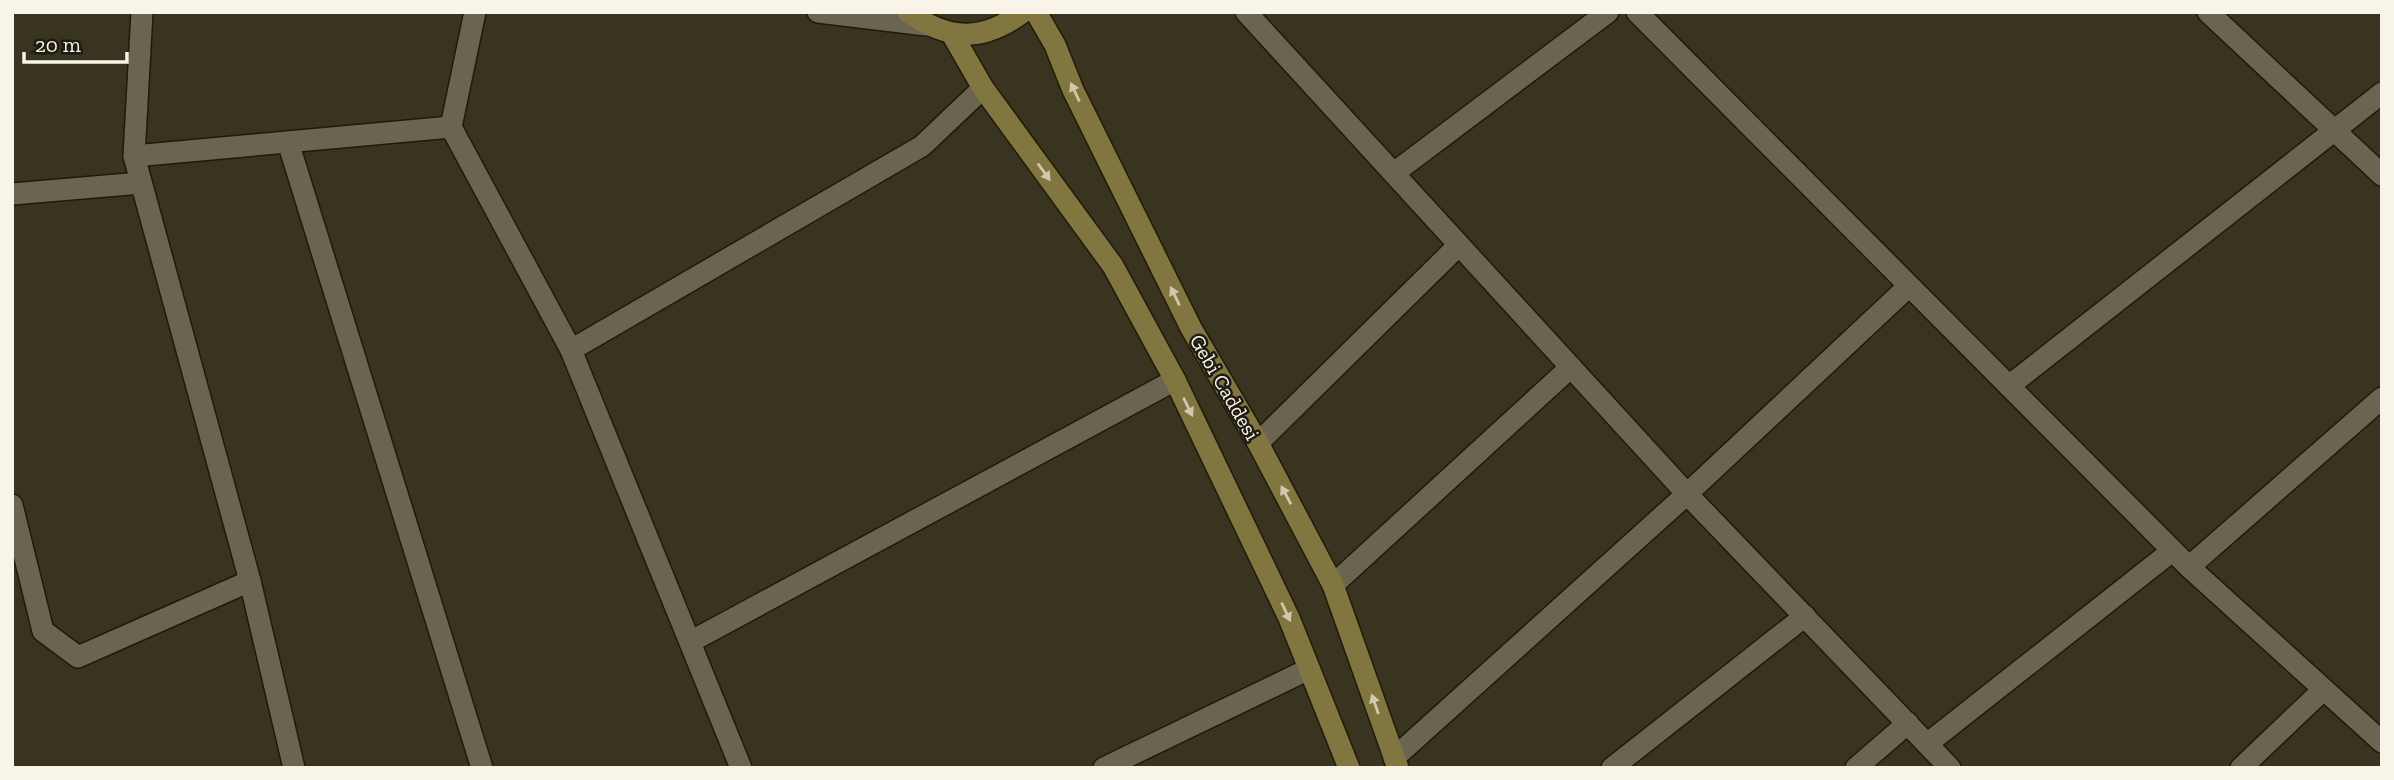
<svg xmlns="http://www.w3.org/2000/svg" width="2394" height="780" viewBox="0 0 2394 780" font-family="'Zilla Slab',serif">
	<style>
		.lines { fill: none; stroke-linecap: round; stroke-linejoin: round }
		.minor-casing { stroke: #201b08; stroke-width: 24 }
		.tertiary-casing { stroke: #201b08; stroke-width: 24 }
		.secondary-casing { stroke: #201b08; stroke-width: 24 }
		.minor { stroke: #6a6550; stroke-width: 21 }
		.tertiary { stroke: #6a6550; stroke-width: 21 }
		.secondary { stroke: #817540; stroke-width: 21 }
		.oneway { fill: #cec8ad }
		.labels { text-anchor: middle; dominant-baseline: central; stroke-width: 5; stroke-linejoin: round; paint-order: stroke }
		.street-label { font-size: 21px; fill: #f8f4e8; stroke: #1e1b13 }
	</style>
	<rect width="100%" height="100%" fill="#393420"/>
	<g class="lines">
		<defs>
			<g id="minor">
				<path d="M 142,12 L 134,156 L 250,581 L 294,768"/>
				<path d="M 475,12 L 451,127 L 571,350"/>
				<path d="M 1246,12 L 1687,494 L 1950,768"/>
				<path d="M 1637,12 L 2189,567 L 2382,742"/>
				<path d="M 2208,12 L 2382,175"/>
				<path d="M 288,142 L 482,768"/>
				<path d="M 134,156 L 451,127"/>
				<path d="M 1394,173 L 1608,12"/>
				<path d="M 12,194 L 141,183"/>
				<path d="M 2009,386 L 2382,93"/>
				<path d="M 1258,443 L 1459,245"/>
				<path d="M 12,505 L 43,631 L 78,657 L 250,581"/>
				<path d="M 2189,567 L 2382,398"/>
				<path d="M 1333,585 L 1571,367"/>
				<path d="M 690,642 L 1175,380"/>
				<path d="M 1927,744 L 2172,551"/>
				<path d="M 1394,758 L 1687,494 L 1909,286"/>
				<path d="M 741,768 L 571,350 L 922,146 L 983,88"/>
				<path d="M 1104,768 L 1309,669"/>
				<path d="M 1612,768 L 1805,616"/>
				<path d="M 1856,768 L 1908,723"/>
				<path d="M 2241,768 L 2323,690"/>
			</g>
			<path id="tertiary" d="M 818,12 L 926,25"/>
			<g id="secondary">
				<path d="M 908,12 C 949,41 983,42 1023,12"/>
				<path d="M 1036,12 L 1055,45 L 1073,90 L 1191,328 L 1258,443 L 1333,585 L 1398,768"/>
				<path d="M 952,34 L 983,88 L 1113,266 L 1175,380 L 1289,618 L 1349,768"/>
			</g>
		</defs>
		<!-- minor casing -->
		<use href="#minor" class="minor-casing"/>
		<!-- tertiary casing -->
		<use href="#tertiary" class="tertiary-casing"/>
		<!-- secondary casing -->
		<use href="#secondary" class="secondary-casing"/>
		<!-- minor -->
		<use href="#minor" class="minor"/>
		<!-- tertiary -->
		<use href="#tertiary" class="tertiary"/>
		<!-- secondary -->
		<use href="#secondary" class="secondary"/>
	</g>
	<!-- one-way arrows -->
	<defs><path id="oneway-solid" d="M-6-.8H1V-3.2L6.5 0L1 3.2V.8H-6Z" transform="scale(1.75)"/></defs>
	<g class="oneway">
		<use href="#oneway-solid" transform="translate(1075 92) rotate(-115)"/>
		<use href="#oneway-solid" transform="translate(1044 172) rotate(54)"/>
		<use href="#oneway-solid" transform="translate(1175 296) rotate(-116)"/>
		<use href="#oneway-solid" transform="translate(1188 407) rotate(64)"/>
		<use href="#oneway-solid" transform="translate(1286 495) rotate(-118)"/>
		<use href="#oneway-solid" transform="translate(1286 612) rotate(65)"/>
		<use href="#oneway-solid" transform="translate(1375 704) rotate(-109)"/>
	</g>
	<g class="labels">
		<!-- street labels -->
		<g class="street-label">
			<text transform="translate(1225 387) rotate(60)">Gebi Caddesi</text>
		</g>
	</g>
	<!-- border -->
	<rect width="2394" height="780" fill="none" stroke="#f8f4e8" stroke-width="28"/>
	<!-- scale -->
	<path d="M24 52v10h103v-10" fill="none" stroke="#f8f4e8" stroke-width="3.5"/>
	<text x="35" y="52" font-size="21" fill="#f8f4e8" stroke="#1e1b13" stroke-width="5" paint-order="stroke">20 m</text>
</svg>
